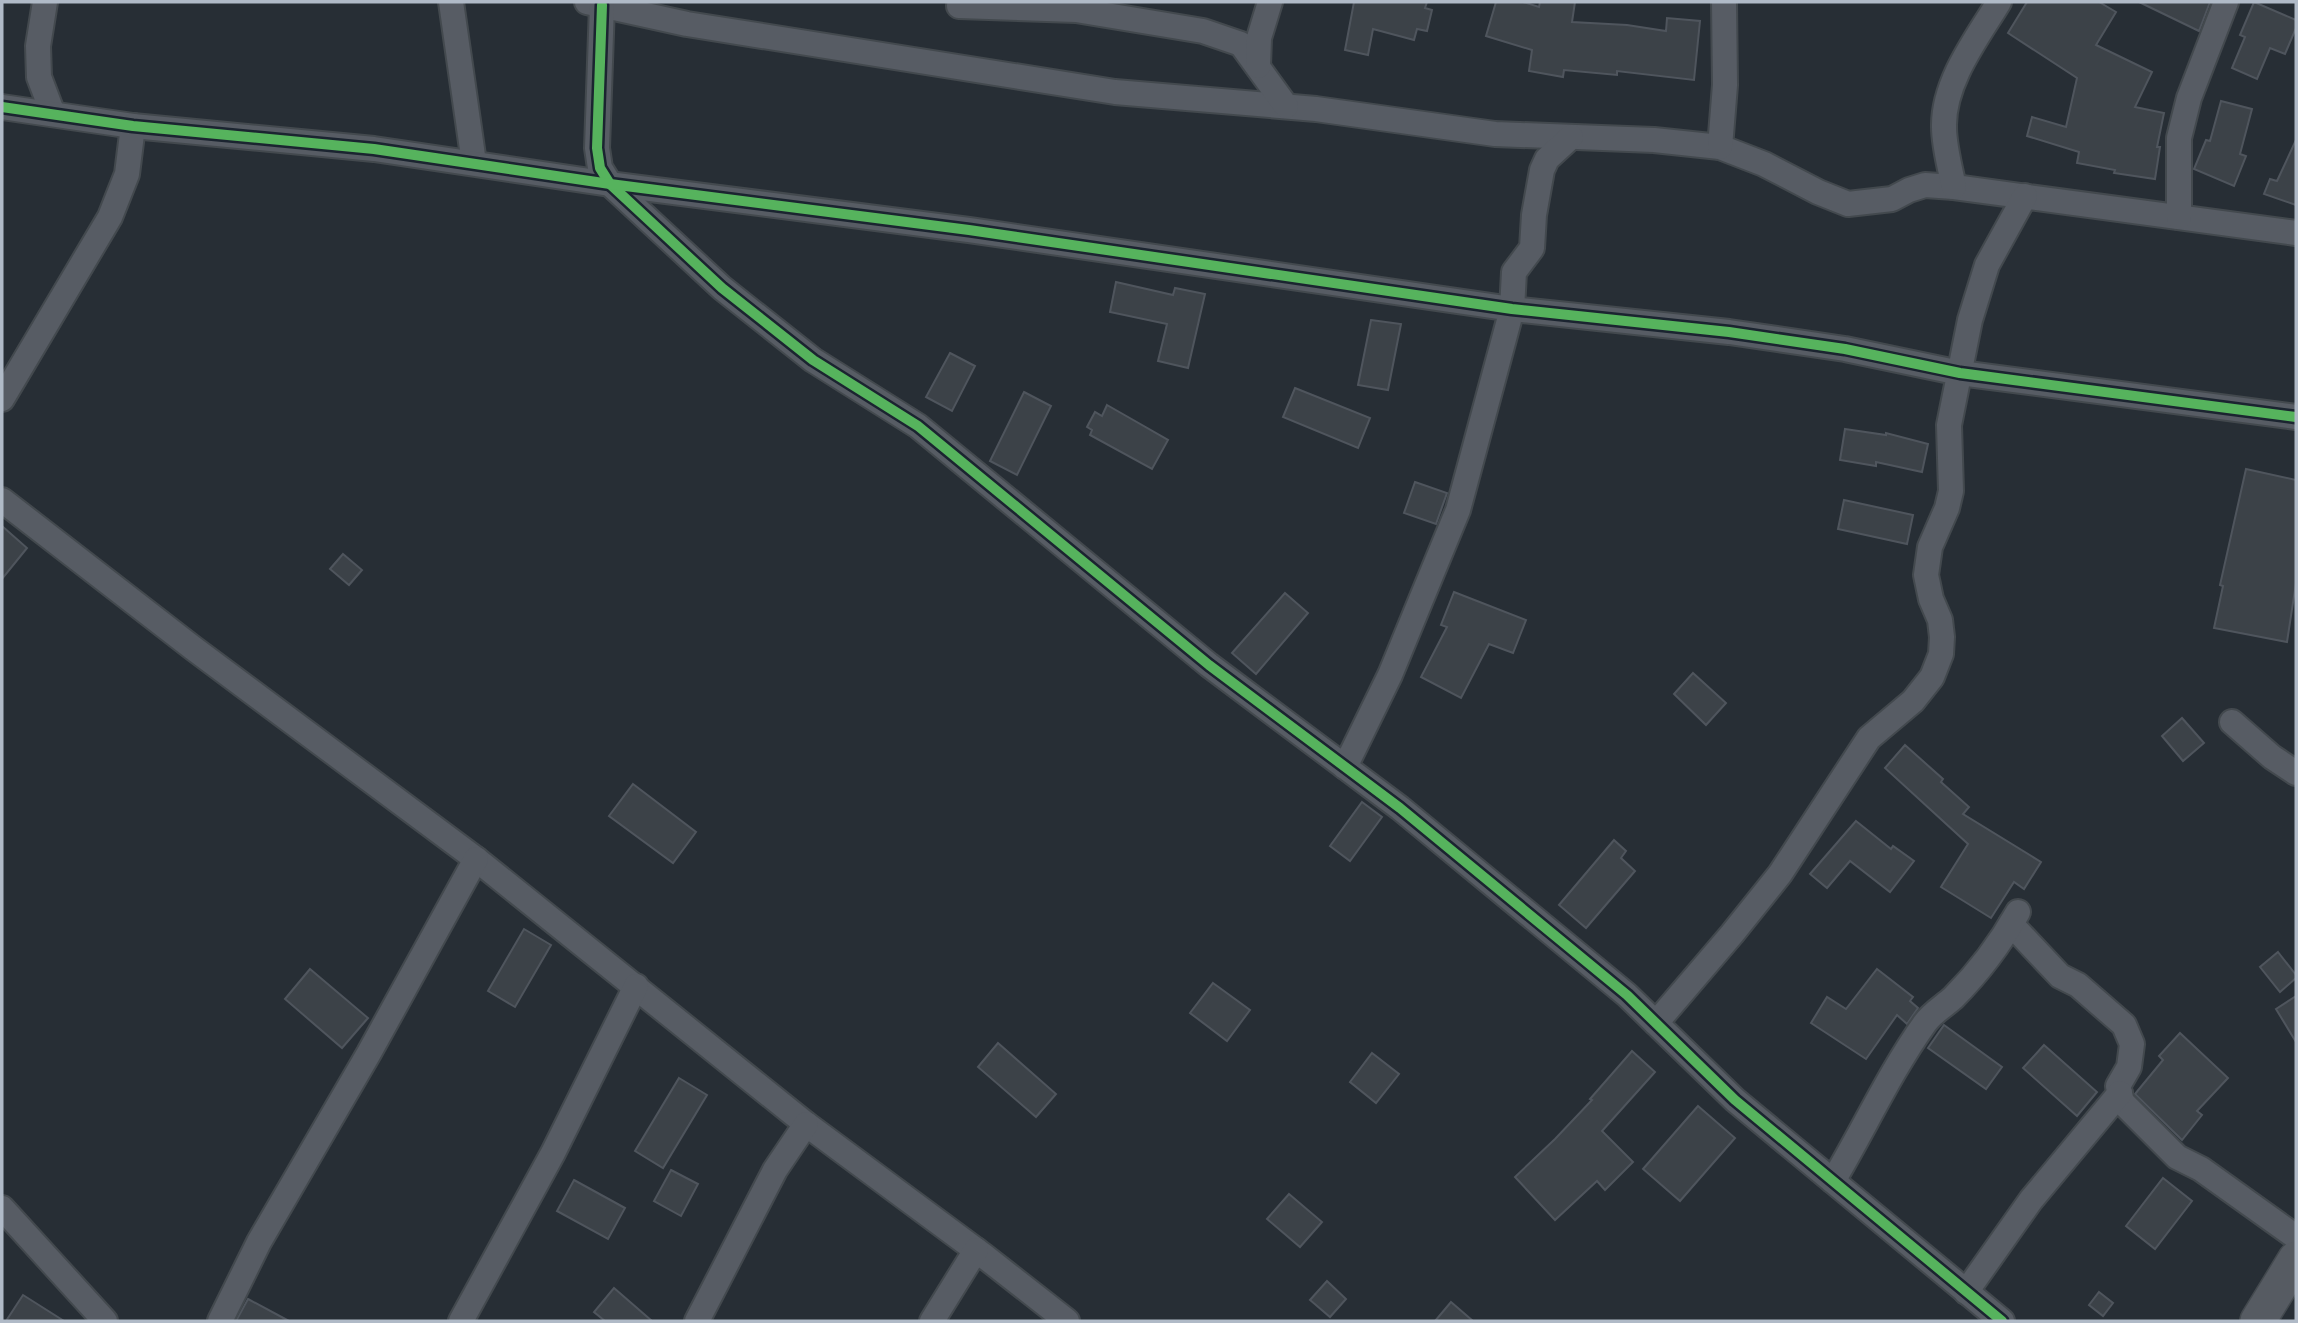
<svg xmlns="http://www.w3.org/2000/svg" width="2298" height="1323" viewBox="0 0 2298 1323" font-family="Karla,sans-serif">
	<style>
		.building { fill: #3c4248; stroke: #4f555d; stroke-width: 2 }
		.lines { fill: none; stroke-linecap: round; stroke-linejoin: round }
		.street-casing { stroke: #43494e; stroke-width: 28 }
		.secondary-casing { stroke: #43494e; stroke-width: 38 }
		.street { stroke: #575c64; stroke-width: 24 }
		.secondary { stroke: #565b62; stroke-width: 35 }
		.cycleway-casing { stroke: #1b2430; stroke-width: 15 }
		.cycleway { stroke: #56b35d; stroke-width: 10 }
	</style>
	<rect width="100%" height="100%" fill="#272e35"/>
	<!-- building -->
	<g class="building">
		<path d="M 1354,2 L 1427,2 L 1425,8 L 1432,10 L 1427,31 L 1417,29 L 1414,40 L 1373,29 L 1368,55 L 1345,50 Z"/>
		<path d="M 1496,2 L 1523,2 L 1539,7 L 1540,2 L 1575,2 L 1572,22 L 1627,25 L 1666,31 L 1667,18 L 1700,21 L 1694,80 L 1617,71 L 1617,75 L 1564,70 L 1563,77 L 1529,71 L 1532,50 L 1486,36 Z"/>
		<path d="M 2027,2 L 2099,2 L 2116,12 L 2096,45 L 2152,72 L 2135,107 L 2164,113 L 2157,147 L 2160,147 L 2155,179 L 2114,173 L 2115,170 L 2077,163 L 2079,152 L 2027,136 L 2032,117 L 2066,127 L 2077,78 L 2008,33 Z"/>
		<path d="M 2139,2 L 2210,2 L 2199,31 Z"/>
		<path d="M 2254,2 L 2296,20 L 2296,28 L 2285,54 L 2270,48 L 2257,79 L 2232,68 L 2245,37 L 2240,35 Z"/>
		<path d="M 2221,101 L 2252,109 L 2240,154 L 2246,156 L 2234,186 L 2194,169 L 2206,140 L 2210,141 Z"/>
		<path d="M 2296,140 L 2296,205 L 2264,194 L 2270,179 L 2277,181 Z"/>
		<path d="M 1116,282 L 1173,295 L 1175,288 L 1205,294 L 1188,368 L 1158,361 L 1167,324 L 1110,312 Z"/>
		<path d="M 1371,320 L 1401,324 L 1388,390 L 1358,385 Z"/>
		<path d="M 950,353 L 975,366 L 952,411 L 926,397 Z"/>
		<path d="M 1295,388 L 1370,418 L 1358,448 L 1283,417 Z"/>
		<path d="M 1024,392 L 1051,406 L 1017,475 L 990,461 Z"/>
		<path d="M 1107,405 L 1168,440 L 1152,469 L 1090,435 L 1092,430 L 1087,427 L 1095,412 L 1102,416 Z"/>
		<path d="M 1845,429 L 1886,435 L 1886,433 L 1928,444 L 1922,472 L 1876,462 L 1876,466 L 1840,460 Z"/>
		<path d="M 2246,469 L 2296,480 L 2296,583 L 2287,642 L 2214,628 L 2223,586 L 2220,585 Z"/>
		<path d="M 1415,482 L 1447,493 L 1436,524 L 1404,513 Z"/>
		<path d="M 1844,500 L 1913,515 L 1907,544 L 1838,529 Z"/>
		<path d="M 2,526 L 27,548 L 2,579 Z"/>
		<path d="M 343,554 L 362,570 L 349,585 L 330,569 Z"/>
		<path d="M 1454,592 L 1526,620 L 1513,653 L 1489,644 L 1461,698 L 1421,677 L 1447,627 L 1441,625 Z"/>
		<path d="M 1285,593 L 1308,613 L 1256,674 L 1232,653 Z"/>
		<path d="M 1693,673 L 1726,703 L 1706,725 L 1674,694 Z"/>
		<path d="M 2182,718 L 2204,743 L 2183,761 L 2162,736 Z"/>
		<path d="M 1905,745 L 1943,779 L 1941,782 L 1969,807 L 1963,814 L 2041,862 L 2024,889 L 2014,882 L 1991,918 L 1941,887 L 1968,844 L 1885,768 Z"/>
		<path d="M 633,784 L 696,832 L 673,863 L 609,816 Z"/>
		<path d="M 1362,802 L 1382,817 L 1350,861 L 1330,846 Z"/>
		<path d="M 1856,821 L 1891,849 L 1893,846 L 1914,861 L 1890,892 L 1850,861 L 1827,888 L 1810,874 Z"/>
		<path d="M 1614,840 L 1626,851 L 1621,858 L 1635,871 L 1586,928 L 1559,905 Z"/>
		<path d="M 524,929 L 551,945 L 515,1007 L 488,991 Z"/>
		<path d="M 2278,952 L 2296,975 L 2296,978 L 2280,992 L 2260,967 Z"/>
		<path d="M 310,969 L 368,1018 L 342,1048 L 285,999 Z"/>
		<path d="M 1877,969 L 1913,997 L 1910,1001 L 1918,1008 L 1907,1024 L 1897,1015 L 1866,1059 L 1811,1023 L 1827,997 L 1846,1009 Z"/>
		<path d="M 1213,983 L 1250,1010 L 1227,1041 L 1190,1013 Z"/>
		<path d="M 2296,996 L 2296,1042 L 2276,1009 Z"/>
		<path d="M 1944,1025 L 2002,1067 L 1986,1089 L 1928,1048 Z"/>
		<path d="M 2180,1033 L 2228,1078 L 2197,1111 L 2202,1115 L 2182,1140 L 2135,1094 L 2163,1060 L 2159,1056 Z"/>
		<path d="M 998,1043 L 1056,1094 L 1036,1117 L 978,1067 Z"/>
		<path d="M 2044,1045 L 2097,1092 L 2077,1116 L 2023,1068 Z"/>
		<path d="M 1632,1051 L 1655,1072 L 1602,1131 L 1633,1162 L 1605,1190 L 1597,1181 L 1555,1220 L 1515,1177 L 1555,1139 L 1592,1100 L 1590,1099 Z"/>
		<path d="M 1372,1053 L 1399,1074 L 1376,1103 L 1350,1082 Z"/>
		<path d="M 679,1078 L 707,1095 L 663,1168 L 635,1151 Z"/>
		<path d="M 1698,1106 L 1735,1138 L 1680,1201 L 1643,1169 Z"/>
		<path d="M 671,1170 L 698,1184 L 681,1216 L 654,1201 Z"/>
		<path d="M 2163,1178 L 2192,1201 L 2155,1249 L 2126,1226 Z"/>
		<path d="M 574,1180 L 625,1208 L 608,1239 L 557,1211 Z"/>
		<path d="M 1289,1194 L 1322,1222 L 1300,1247 L 1267,1219 Z"/>
		<path d="M 1327,1281 L 1346,1299 L 1330,1317 L 1310,1300 Z"/>
		<path d="M 614,1288 L 652,1321 L 605,1321 L 594,1312 Z"/>
		<path d="M 2099,1292 L 2113,1303 L 2103,1316 L 2089,1305 Z"/>
		<path d="M 23,1295 L 64,1321 L 6,1321 Z"/>
		<path d="M 248,1299 L 289,1321 L 236,1321 Z"/>
		<path d="M 1451,1302 L 1473,1321 L 1435,1321 Z"/>
	</g>
	<g class="lines">
		<defs>
			<g id="street">
				<path d="M 45,2 L 38,46 L 39,77 L 53,114"/>
				<path d="M 451,2 L 474,163"/>
				<path d="M 587,2 L 687,24 L 1115,92 L 1316,109 L 1495,134 L 1654,140 L 1720,147 L 1764,164 L 1818,192 L 1848,204 L 1892,199 L 1909,190 L 1925,185 L 1954,187 L 2296,233"/>
				<path d="M 602,5 L 597,148 L 600,168 L 610,184 L 722,288 L 813,360 L 918,426 L 1209,665 L 1400,808 L 1627,995 L 1735,1100 L 2002,1321"/>
				<path d="M 959,6 L 1076,10 L 1203,31 L 1241,44 L 1286,106"/>
				<path d="M 1258,66 L 1259,38 L 1270,2"/>
				<path d="M 2,107 L 133,126 L 374,149 L 610,184 L 969,230 L 1512,309 L 1729,332 L 1845,349 L 1960,373 L 2296,417"/>
				<path d="M 1720,147 L 1725,85 L 1724,2"/>
				<path d="M 1954,187 C 1950,168 1944,146 1944,127 C 1943,82 1977,38 1999,2"/>
				<path d="M 2179,217 L 2179,138 L 2189,98 L 2226,2"/>
				<path d="M 2,399 L 110,217 L 127,174 L 133,126"/>
				<path d="M 2,500 L 193,648 L 476,859 L 806,1124 L 984,1256 L 1067,1321"/>
				<path d="M 2232,722 L 2272,757 L 2296,773"/>
				<path d="M 1345,767 L 1390,675 L 1458,510 L 1512,309 L 1514,272 L 1532,248 L 1534,215 L 1542,170 L 1547,159 L 1571,137"/>
				<path d="M 2011,924 L 2060,976 L 2078,985 L 2124,1025 L 2132,1044 L 2129,1067 L 2118,1086 L 2122,1102 L 2177,1157 L 2201,1169 L 2296,1237"/>
				<path d="M 1656,1023 L 1732,934 L 1780,874 L 1869,738 L 1913,701 L 1932,677 L 1941,654 L 1942,637 L 1940,620 L 1931,599 L 1926,575 L 1930,547 L 1947,508 L 1951,491 L 1949,425 L 1970,320 L 1987,265 L 2025,196"/>
				<path d="M 1833,1181 C 1864,1129 1890,1072 1925,1023 C 1932,1013 1944,1006 1953,998 C 1979,972 2000,944 2018,912"/>
				<path d="M 2,1208 L 105,1321"/>
				<path d="M 1966,1292 L 2031,1200 L 2120,1093"/>
				<path d="M 220,1321 L 259,1242 L 369,1053 L 476,859"/>
				<path d="M 461,1321 L 553,1153 L 636,986"/>
				<path d="M 697,1321 L 775,1170 L 806,1124"/>
				<path d="M 932,1321 L 976,1250"/>
			</g>
			<path id="secondary" d="M 2258,1321 L 2296,1259"/>
		</defs>
		<!-- street casing -->
		<use href="#street" class="street-casing"/>
		<!-- secondary casing -->
		<use href="#secondary" class="secondary-casing"/>
		<!-- street -->
		<use href="#street" class="street"/>
		<!-- secondary -->
		<use href="#secondary" class="secondary"/>
		<defs>
			<g id="cycleway">
				<path d="M 602,5 L 597,148 L 600,168 L 610,184 L 722,288 L 813,360 L 918,426 L 1209,665 L 1400,808 L 1627,995 L 1735,1100 L 2002,1321"/>
				<path d="M 2,107 L 133,126 L 374,149 L 610,184 L 969,230 L 1512,309 L 1729,332 L 1845,349 L 1960,373 L 2296,417"/>
			</g>
		</defs>
		<!-- cycleway casing -->
		<use href="#cycleway" class="cycleway-casing"/>
		<!-- cycleway -->
		<use href="#cycleway" class="cycleway"/>
	</g>
	<!-- border -->
	<rect width="2298" height="1323" fill="none" stroke="#b0bac7" stroke-width="7"/>
</svg>
